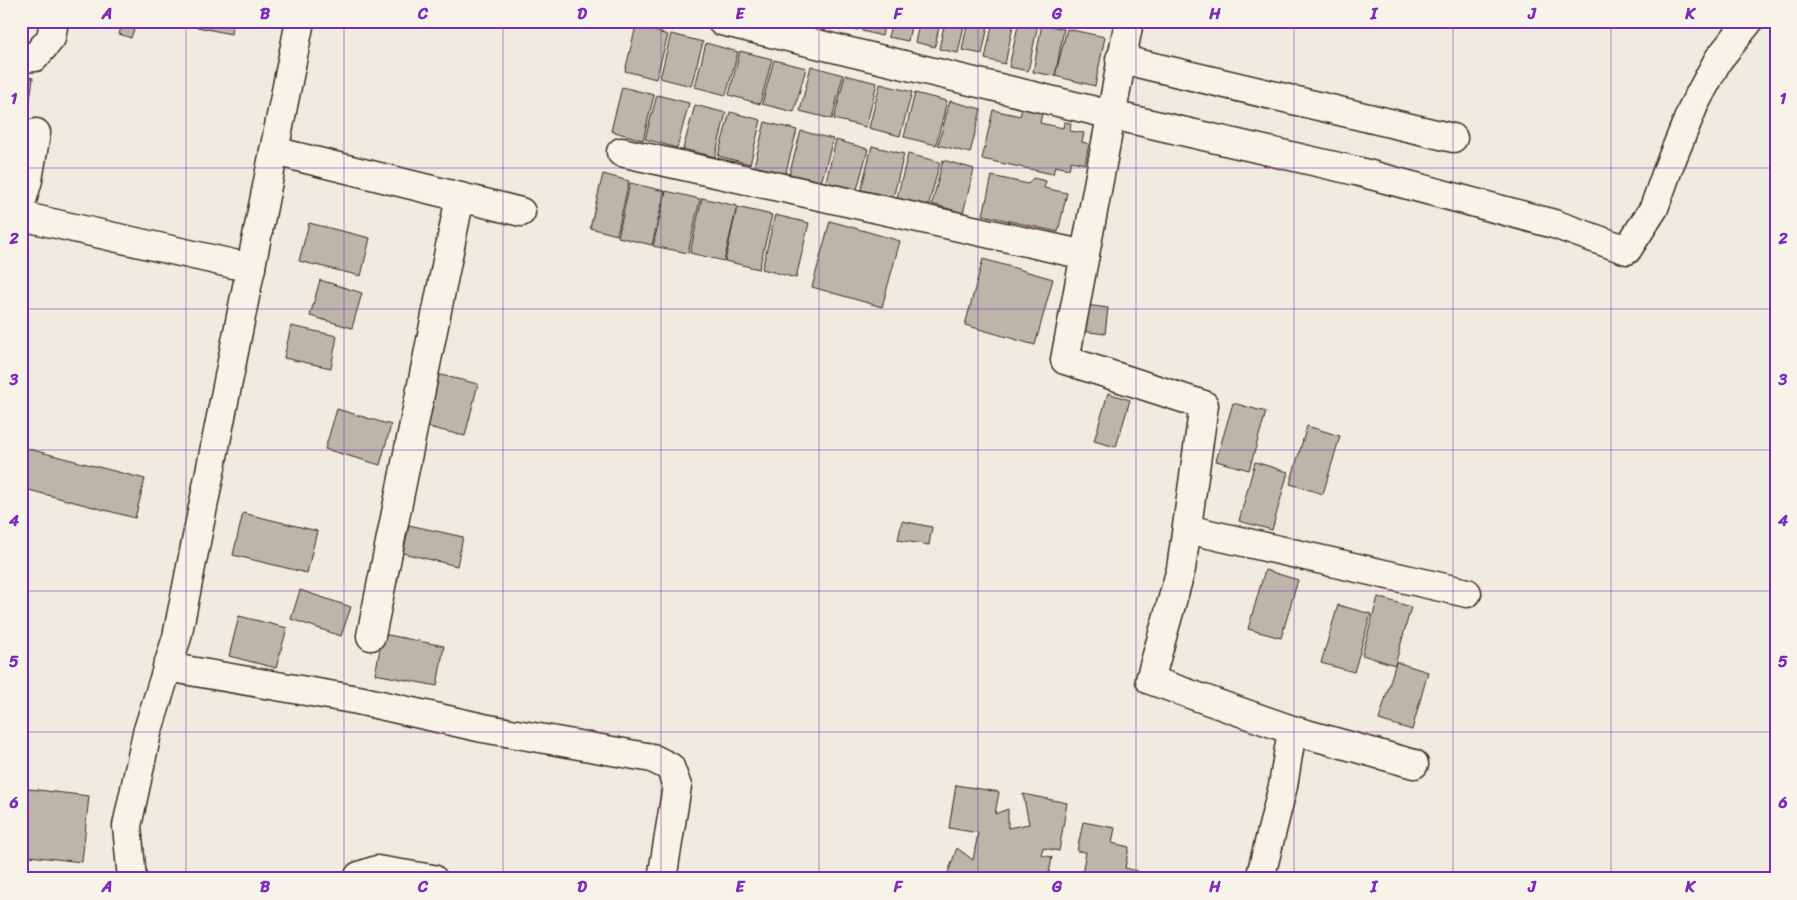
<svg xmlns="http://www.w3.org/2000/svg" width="1797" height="900" viewBox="0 0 1797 900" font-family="Sriracha,sans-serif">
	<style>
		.building { fill: #bdb5aa; stroke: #3b2a1e }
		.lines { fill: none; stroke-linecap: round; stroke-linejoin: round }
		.minor-casing { stroke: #3b2a1e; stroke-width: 31 }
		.minor { stroke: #f7f3e8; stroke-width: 28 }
		.grid { fill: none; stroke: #7b2cbf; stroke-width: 1; stroke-opacity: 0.55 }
		.neatline { fill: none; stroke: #7b2cbf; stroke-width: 2 }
		.grid-label { font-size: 16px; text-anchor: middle; font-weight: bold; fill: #7b2cbf }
	</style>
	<rect width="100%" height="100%" fill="#efebe0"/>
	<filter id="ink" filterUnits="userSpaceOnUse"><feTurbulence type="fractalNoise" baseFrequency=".02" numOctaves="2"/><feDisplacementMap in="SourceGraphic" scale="10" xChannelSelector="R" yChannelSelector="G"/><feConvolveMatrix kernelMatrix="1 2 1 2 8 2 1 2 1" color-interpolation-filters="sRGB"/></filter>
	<g filter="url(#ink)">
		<!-- building -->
		<g class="building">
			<path d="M 123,21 L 137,21 L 131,38 L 119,34 Z"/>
			<path d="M 168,21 L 233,21 L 231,34 Z"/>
			<path d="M 839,21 L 860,21 L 858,30 L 838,26 Z"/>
			<path d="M 865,21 L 885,21 L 882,36 L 862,31 Z"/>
			<path d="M 892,21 L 912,21 L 908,41 L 888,37 Z"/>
			<path d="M 920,21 L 940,21 L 935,47 L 915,42 Z"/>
			<path d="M 945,21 L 965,21 L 958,53 L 939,49 Z"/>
			<path d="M 968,21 L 989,21 L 982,54 L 962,50 Z"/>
			<path d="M 993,21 L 1014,21 L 1005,64 L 985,59 Z"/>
			<path d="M 1019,21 L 1038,24 L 1028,71 L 1009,67 Z"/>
			<path d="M 1042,24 L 1064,29 L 1055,76 L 1033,72 Z"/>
			<path d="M 636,26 L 668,35 L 656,79 L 625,71 Z"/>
			<path d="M 1067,29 L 1105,37 L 1095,86 L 1055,76 Z"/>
			<path d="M 671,34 L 703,42 L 691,86 L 660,78 Z"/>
			<path d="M 706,43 L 738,52 L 726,95 L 695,87 Z"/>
			<path d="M 740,51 L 772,59 L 760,104 L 729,95 Z"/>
			<path d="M 774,60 L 806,68 L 794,112 L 762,104 Z"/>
			<path d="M 811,66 L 843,75 L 832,119 L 800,111 Z"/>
			<path d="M 845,75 L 877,83 L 866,127 L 834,119 Z"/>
			<path d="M 21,76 L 33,78 L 28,115 L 21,114 Z"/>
			<path d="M 880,84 L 912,92 L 900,136 L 869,128 Z"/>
			<path d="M 622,87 L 654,95 L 643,140 L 611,131 Z"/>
			<path d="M 915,93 L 947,101 L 936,145 L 904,137 Z"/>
			<path d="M 657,95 L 689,103 L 677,148 L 645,139 Z"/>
			<path d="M 950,101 L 981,109 L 970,153 L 938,145 Z"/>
			<path d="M 695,105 L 726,113 L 715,157 L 683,149 Z"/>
			<path d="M 1022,108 L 1042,113 L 1040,123 L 1063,128 L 1064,122 L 1071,123 L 1070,131 L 1084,133 L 1082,142 L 1089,144 L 1085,164 L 1071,161 L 1069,169 L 1055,166 L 1053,174 L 982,159 L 993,110 L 1020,116 Z"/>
			<path d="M 730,112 L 761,120 L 750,164 L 718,156 Z"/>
			<path d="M 765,122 L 797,130 L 785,175 L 754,166 Z"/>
			<path d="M 801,131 L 833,139 L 821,183 L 789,175 Z"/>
			<path d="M 836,140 L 868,149 L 856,193 L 825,185 Z"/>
			<path d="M 872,146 L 904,154 L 893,198 L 861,190 Z"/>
			<path d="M 908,154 L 940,162 L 928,207 L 897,198 Z"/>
			<path d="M 943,160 L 974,169 L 963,213 L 932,204 Z"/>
			<path d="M 603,174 L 629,181 L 617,235 L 590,228 Z"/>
			<path d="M 992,176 L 1028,184 L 1033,178 L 1046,181 L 1044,188 L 1067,193 L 1058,232 L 983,215 Z"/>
			<path d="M 630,183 L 665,191 L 652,245 L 618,237 Z"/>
			<path d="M 666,191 L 700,199 L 688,253 L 653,246 Z"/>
			<path d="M 702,198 L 737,206 L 724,261 L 690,253 Z"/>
			<path d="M 737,207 L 772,215 L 759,269 L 725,261 Z"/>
			<path d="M 775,215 L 809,223 L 796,278 L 762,269 Z"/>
			<path d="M 830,221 L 900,241 L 882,307 L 812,287 Z"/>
			<path d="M 309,223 L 370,238 L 361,276 L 299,261 Z"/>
			<path d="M 983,259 L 1053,279 L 1035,345 L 965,325 Z"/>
			<path d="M 320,280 L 362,293 L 352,328 L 310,316 Z"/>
			<path d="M 1086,305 L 1108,308 L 1105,334 L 1082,331 Z"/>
			<path d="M 291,326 L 337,336 L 331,368 L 284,358 Z"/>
			<path d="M 437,374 L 478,384 L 465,436 L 424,426 Z"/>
			<path d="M 1108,393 L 1130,400 L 1116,447 L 1094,441 Z"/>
			<path d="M 1233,403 L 1266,412 L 1249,470 L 1216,461 Z"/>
			<path d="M 337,409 L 391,425 L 380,465 L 325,449 Z"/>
			<path d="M 1307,426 L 1340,436 L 1323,494 L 1290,484 Z"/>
			<path d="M 21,447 L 145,479 L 135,518 L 21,488 Z"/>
			<path d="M 1255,462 L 1288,472 L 1272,530 L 1239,521 Z"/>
			<path d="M 243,513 L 317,531 L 307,573 L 233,555 Z"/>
			<path d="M 902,521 L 932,527 L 929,545 L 898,540 Z"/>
			<path d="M 409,525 L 463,537 L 457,566 L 403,553 Z"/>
			<path d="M 1265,570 L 1298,580 L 1281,638 L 1248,629 Z"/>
			<path d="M 300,590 L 351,607 L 341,636 L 291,619 Z"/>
			<path d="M 1378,597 L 1411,607 L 1395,665 L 1362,655 Z"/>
			<path d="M 1338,605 L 1371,614 L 1354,672 L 1321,663 Z"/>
			<path d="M 239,616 L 287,628 L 276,668 L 229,656 Z"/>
			<path d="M 383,634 L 444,646 L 437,686 L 375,674 Z"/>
			<path d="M 1396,662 L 1428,672 L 1412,730 L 1379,720 Z"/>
			<path d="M 956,785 L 999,792 L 995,814 L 1008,809 L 1008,828 L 1029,824 L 1023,794 L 1067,803 L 1059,851 L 1043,848 L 1041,855 L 1052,857 L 1048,879 L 963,879 L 948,873 L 957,848 L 973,860 L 978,833 L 949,828 Z"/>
			<path d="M 21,788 L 89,796 L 82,862 L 21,855 Z"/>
			<path d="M 1083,822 L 1115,828 L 1112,843 L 1129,847 L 1125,868 L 1138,871 L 1139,879 L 1081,879 L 1086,852 L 1077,851 Z"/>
		</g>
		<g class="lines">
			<defs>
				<g id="minor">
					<path d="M 721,21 L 1112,115 L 1356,171 L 1554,224 L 1627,250 L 1654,208 L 1669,166 L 1694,105 L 1718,60 L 1749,21"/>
					<path d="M 1129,21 L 1065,360 L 1204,405 L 1181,569 L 1150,680 L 1292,730 L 1283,786 L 1260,879"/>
					<path d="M 21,58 L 35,57 L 51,38 L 54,21"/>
					<path d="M 1120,59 L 1453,138"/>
					<path d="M 274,151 L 521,212"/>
					<path d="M 621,152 L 1085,255"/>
					<path d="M 21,204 L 28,180 L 36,133"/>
					<path d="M 21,216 L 251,268"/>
					<path d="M 1187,529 L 1467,593"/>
					<path d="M 371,636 L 460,197"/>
					<path d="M 167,667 L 358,700 L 483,728 L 652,758 L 670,767 L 677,786 L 662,879"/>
					<path d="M 1292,730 L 1414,764"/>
					<path d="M 132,879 L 127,826 L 147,733 L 177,637 L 300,21"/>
					<path d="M 358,879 L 359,876 L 377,870 L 433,879"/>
				</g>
			</defs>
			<!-- minor casing -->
			<use href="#minor" class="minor-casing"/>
			<!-- minor -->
			<use href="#minor" class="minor"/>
		</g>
	</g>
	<!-- grid -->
	<path class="grid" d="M 186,21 L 186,879M 344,21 L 344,879M 503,21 L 503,879M 661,21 L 661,879M 819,21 L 819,879M 978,21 L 978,879M 1136,21 L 1136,879M 1294,21 L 1294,879M 1453,21 L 1453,879M 1611,21 L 1611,879M 21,168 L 1776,168M 21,309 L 1776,309M 21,450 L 1776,450M 21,591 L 1776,591M 21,732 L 1776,732"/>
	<!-- margin -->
	<rect width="1797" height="900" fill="none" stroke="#f7f3e8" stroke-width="55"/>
	<rect x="28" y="28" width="1742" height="844" class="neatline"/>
	<g class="grid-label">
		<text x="107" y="19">A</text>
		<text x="265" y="19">B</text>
		<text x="423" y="19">C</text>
		<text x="582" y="19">D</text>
		<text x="740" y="19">E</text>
		<text x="898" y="19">F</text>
		<text x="1057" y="19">G</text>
		<text x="1215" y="19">H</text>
		<text x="1374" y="19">I</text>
		<text x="1532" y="19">J</text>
		<text x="1690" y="19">K</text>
		<text x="14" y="104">1</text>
		<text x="1783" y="104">1</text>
		<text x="14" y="244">2</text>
		<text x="1783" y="244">2</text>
		<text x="14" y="385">3</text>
		<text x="1783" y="385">3</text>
		<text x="14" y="526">4</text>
		<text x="1783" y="526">4</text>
		<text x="14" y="667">5</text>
		<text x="1783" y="667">5</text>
		<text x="14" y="808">6</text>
		<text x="1783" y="808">6</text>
		<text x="107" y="892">A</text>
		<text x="265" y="892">B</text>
		<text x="423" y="892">C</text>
		<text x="582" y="892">D</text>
		<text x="740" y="892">E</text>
		<text x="898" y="892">F</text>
		<text x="1057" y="892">G</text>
		<text x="1215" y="892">H</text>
		<text x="1374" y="892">I</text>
		<text x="1532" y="892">J</text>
		<text x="1690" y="892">K</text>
	</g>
</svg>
